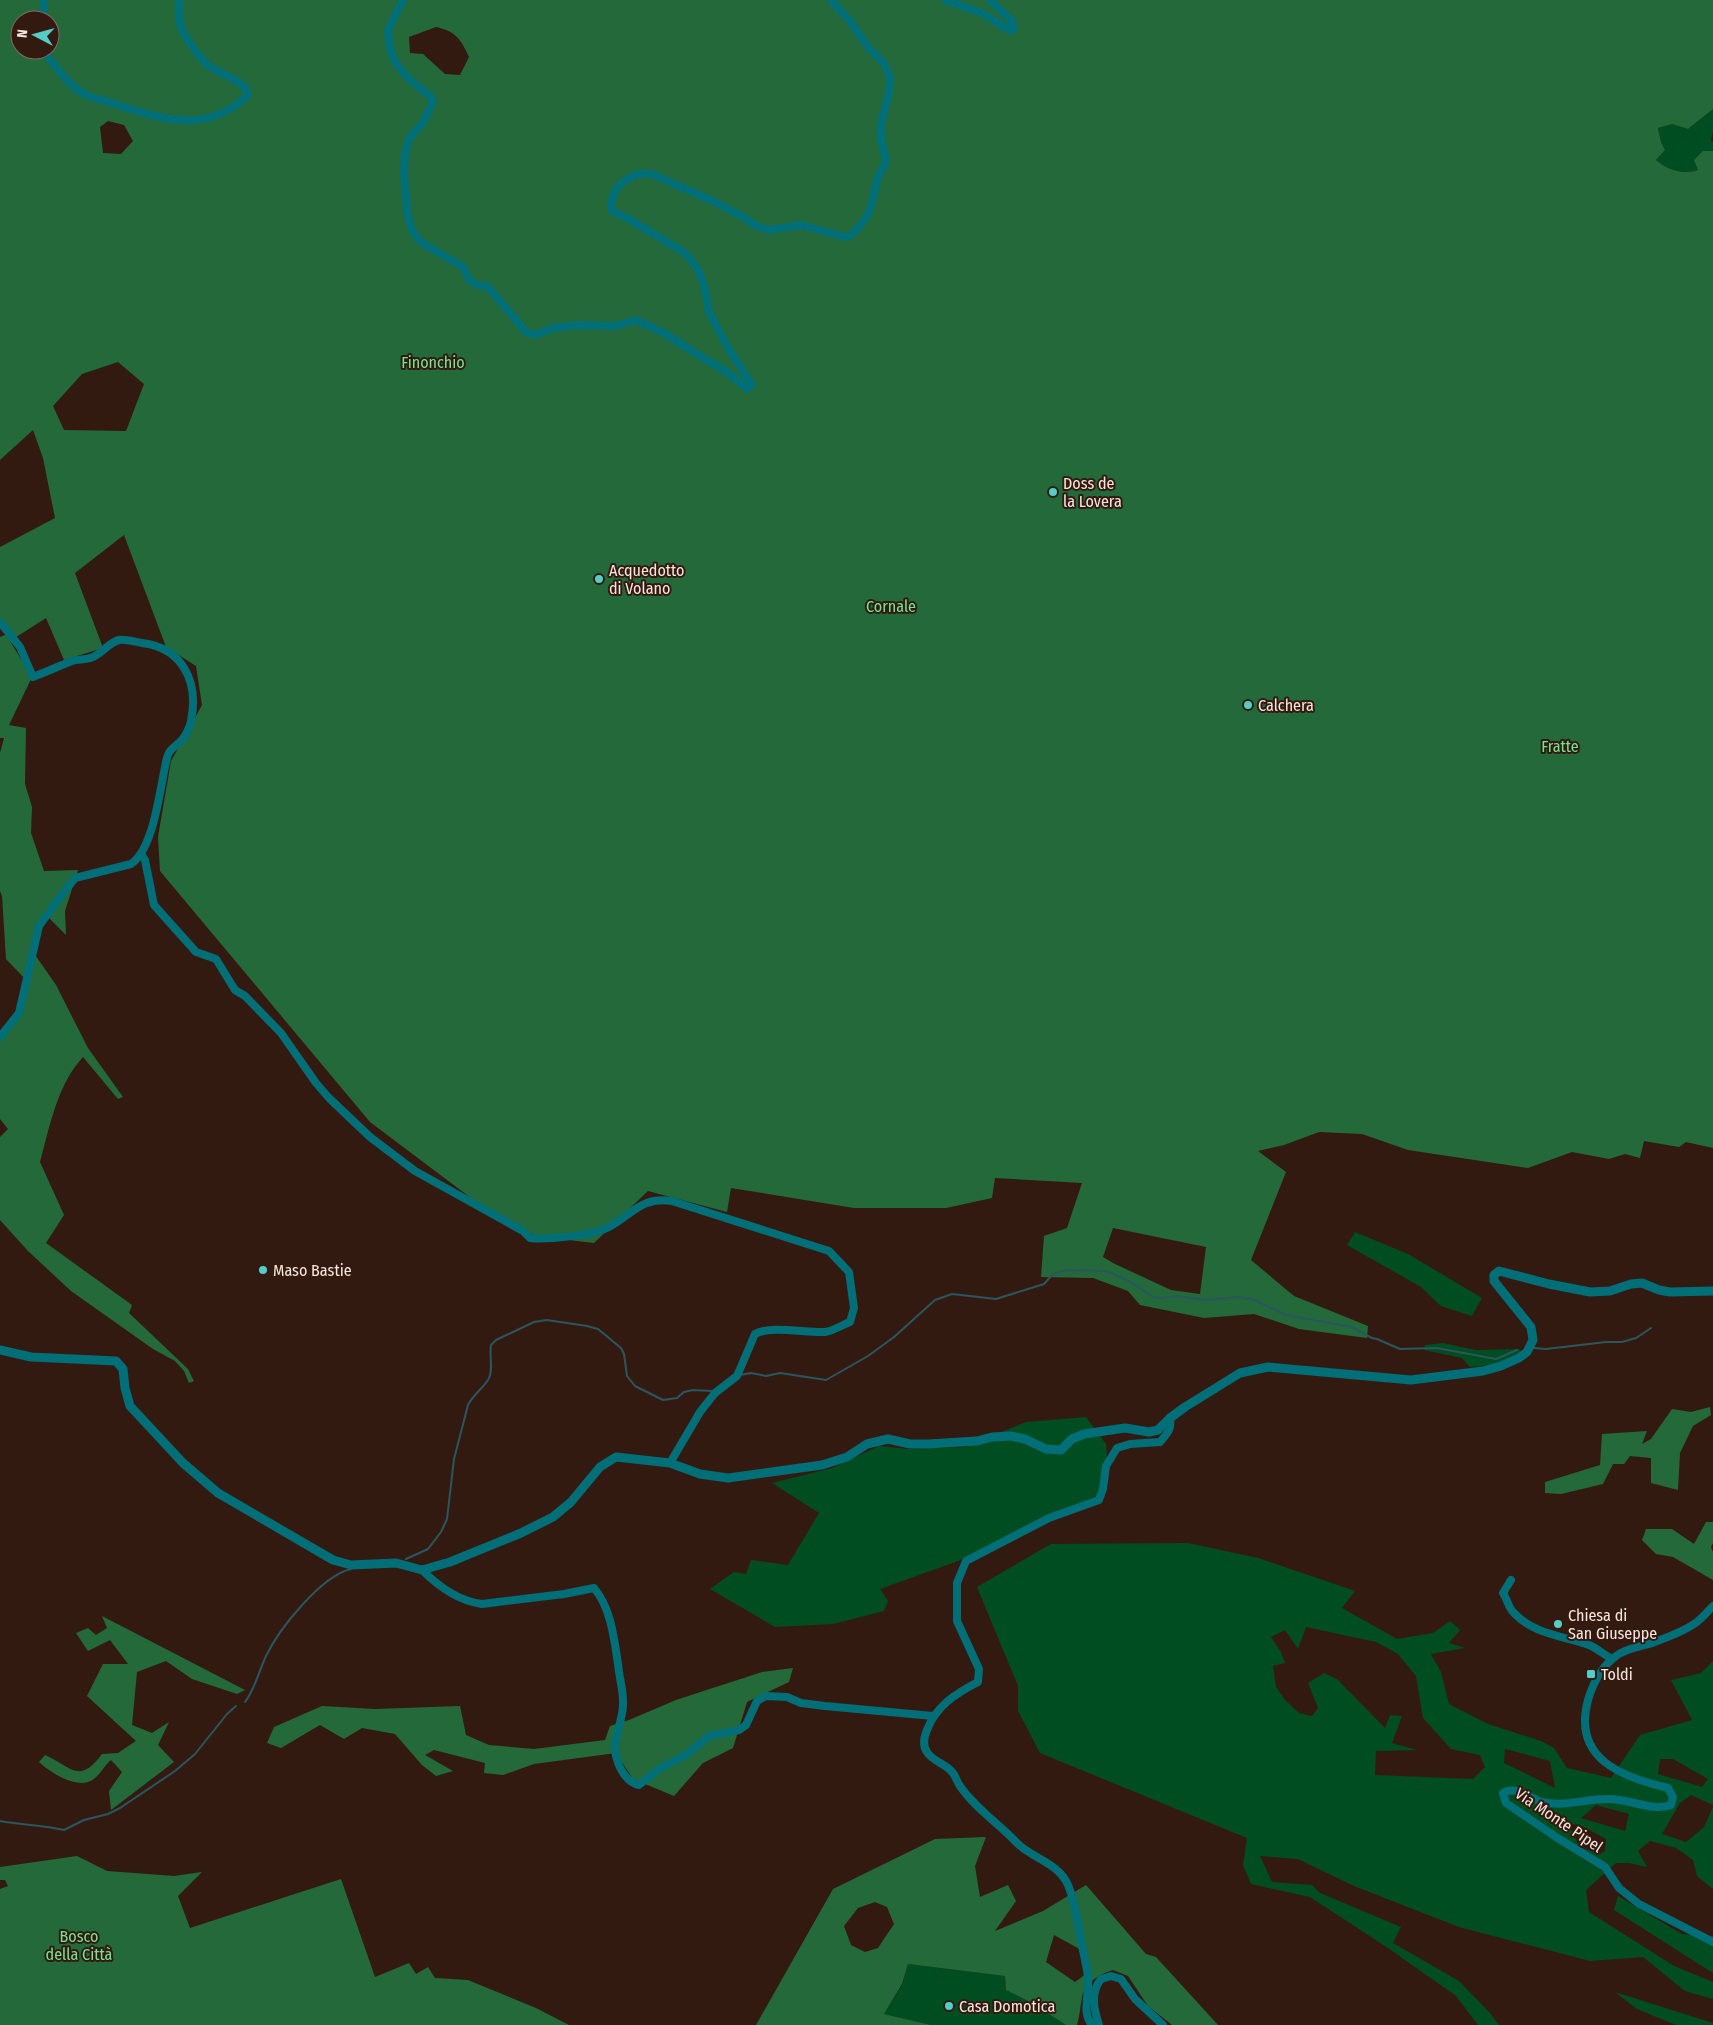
<svg xmlns="http://www.w3.org/2000/svg" width="1713" height="2025" viewBox="0 0 1713 2025" font-family="'Fira Sans Condensed',sans-serif">
	<style>
		.green { fill: #004d21; fill-rule: evenodd }
		.forest { fill: #24693a; fill-rule: evenodd }
		.lines { fill: none; stroke-linecap: round; stroke-linejoin: round }
		.stream { stroke: #2a5660; stroke-width: 2 }
		.minor { stroke: #006f77; stroke-width: 8 }
		.tertiary { stroke: #006f77; stroke-width: 9 }
		.poi-dot { fill: #54cdc8; stroke: #331a11; stroke-width: 2 }
		.labels { text-anchor: middle; dominant-baseline: central; stroke-width: 4; stroke-linejoin: round; paint-order: stroke }
		.park-label { font-size: 16px; fill: #72e593; stroke: #331a11 }
		.poi-label { font-size: 16px; fill: #f7e5de; stroke: #331a11; text-anchor: start }
		.street-label { font-size: 16px; fill: #f7e5de; stroke: #331a11 }
	</style>
	<rect width="100%" height="100%" fill="#331a11"/>
	<!-- green -->
	<g class="green">
		<path d="M 1713,109 L 1713,132 L 1711,140 L 1713,142 L 1713,151 L 1703,151 L 1698,170 C 1682,175 1668,170 1656,160 L 1665,150 L 1661,142 L 1658,128 L 1672,124 L 1688,129 Z"/>
		<path d="M 1355,1232 L 1408,1254 L 1482,1298 L 1472,1316 L 1441,1306 L 1421,1287 L 1347,1245 Z"/>
		<path d="M 1443,1343 L 1476,1350 L 1520,1349 L 1520,1354 L 1503,1364 L 1470,1367 L 1462,1358 L 1424,1350 L 1425,1345 Z"/>
		<path d="M 1086,1417 L 1106,1444 L 1108,1470 L 1102,1494 L 958,1561 L 880,1589 L 888,1601 L 884,1611 L 833,1624 L 775,1627 L 710,1589 L 734,1572 L 746,1574 L 751,1560 L 788,1565 L 819,1513 L 772,1483 L 832,1468 L 879,1446 L 908,1449 L 966,1447 L 1026,1422 Z"/>
		<path d="M 1188,1543 L 1258,1558 L 1355,1591 L 1342,1608 L 1397,1639 L 1433,1633 L 1450,1621 L 1460,1630 L 1449,1643 L 1465,1648 L 1431,1654 L 1441,1672 L 1449,1704 L 1488,1724 L 1541,1741 L 1554,1748 L 1567,1768 L 1611,1778 L 1640,1735 L 1692,1720 L 1671,1680 L 1701,1673 L 1713,1661 L 1713,1805 L 1691,1795 L 1680,1803 L 1662,1834 L 1686,1842 L 1704,1827 L 1713,1807 L 1713,1889 L 1697,1876 L 1693,1860 L 1676,1848 L 1650,1841 L 1638,1851 L 1647,1867 L 1629,1863 L 1616,1863 L 1586,1890 L 1589,1912 L 1674,1966 L 1713,1982 L 1713,1999 L 1685,1991 L 1643,1957 L 1590,1961 L 1459,1927 L 1354,1886 L 1298,1859 L 1260,1856 L 1272,1882 L 1312,1885 L 1320,1893 L 1401,1927 L 1393,1943 L 1459,1981 L 1490,2013 L 1499,2025 L 1478,2025 L 1456,1996 L 1388,1948 L 1310,1897 L 1251,1884 L 1243,1865 L 1247,1838 L 1040,1753 L 1018,1711 L 1018,1686 L 977,1587 L 1051,1544 ZM 1306,1627 L 1376,1642 L 1398,1654 L 1416,1676 L 1423,1718 L 1451,1749 L 1480,1755 L 1485,1767 L 1473,1779 L 1375,1775 L 1376,1751 L 1417,1750 L 1392,1743 L 1402,1716 L 1390,1715 L 1385,1728 L 1337,1679 L 1324,1673 L 1308,1683 L 1318,1708 L 1312,1716 L 1299,1713 L 1285,1700 L 1276,1687 L 1273,1666 L 1285,1663 L 1281,1652 L 1271,1637 L 1285,1630 L 1298,1649 ZM 1505,1749 L 1550,1761 L 1555,1788 L 1504,1763 ZM 1660,1759 L 1673,1759 L 1708,1779 L 1702,1787 L 1658,1774 ZM 1596,1805 L 1629,1814 L 1625,1831 L 1581,1818 ZM 1569,1823 L 1584,1827 L 1606,1839 L 1605,1851 L 1600,1854 L 1579,1847 Z"/>
		<path d="M 1618,1896 L 1682,1934 L 1713,1936 L 1713,1973 L 1614,1910 Z"/>
		<path d="M 908,1964 L 1005,1976 L 1006,1990 L 1030,2002 L 1066,2025 L 931,2025 L 884,2014 L 902,1985 Z"/>
		<path d="M 1615,1992 L 1713,2023 L 1713,2025 L 1676,2025 L 1637,2009 Z"/>
	</g>
	<!-- forest -->
	<g class="forest">
		<path d="M 0,0 L 1713,0 L 1713,109 L 1688,129 L 1672,124 L 1658,128 L 1661,142 L 1665,150 L 1656,160 C 1668,170 1682,175 1698,170 L 1694,160 L 1703,151 L 1713,151 L 1713,1148 L 1686,1142 L 1679,1147 L 1644,1141 L 1640,1158 L 1625,1154 L 1609,1159 L 1572,1152 L 1528,1168 L 1408,1150 L 1362,1134 L 1319,1132 L 1284,1145 L 1258,1151 L 1286,1172 L 1251,1260 L 1294,1296 L 1368,1326 L 1367,1338 L 1299,1329 L 1254,1314 L 1204,1318 L 1140,1305 L 1128,1291 L 1093,1278 L 1041,1277 L 1044,1236 L 1067,1228 L 1082,1183 L 995,1178 L 992,1198 L 946,1208 L 854,1208 L 731,1188 L 727,1212 L 648,1191 L 594,1243 L 535,1236 L 471,1198 L 370,1122 L 160,871 L 158,837 L 171,761 L 202,705 L 196,666 L 166,647 L 124,535 L 75,573 L 103,648 L 64,660 L 46,618 L 10,641 L 32,677 L 9,725 L 26,728 L 25,784 L 32,807 L 31,833 L 44,871 L 78,870 L 65,911 L 66,935 L 44,913 L 33,952 L 56,985 L 88,1048 L 123,1097 L 118,1099 L 83,1057 C 57,1085 50,1126 40,1162 L 64,1215 L 46,1243 L 132,1305 L 129,1313 L 188,1369 L 194,1381 L 189,1383 L 184,1371 L 175,1361 L 153,1349 L 71,1291 L 28,1251 L 0,1220 L 0,1137 L 8,1129 L 0,1119 L 0,1040 L 23,1012 L 28,982 L 6,959 L 2,896 L 0,891 L 0,753 L 4,738 L 0,738 L 0,637 L 7,634 L 0,624 L 0,547 L 55,518 L 43,458 L 33,430 L 0,460 ZM 20,20 L 50,20 L 50,50 L 20,50 ZM 436,27 C 455,31 461,39 469,57 L 460,75 L 445,74 L 423,54 L 410,53 L 409,37 ZM 108,121 L 124,125 L 133,141 L 121,154 L 103,153 L 100,127 ZM 118,362 L 144,384 L 126,431 L 64,430 L 53,406 L 82,374 ZM 1113,1228 L 1206,1247 L 1200,1294 L 1171,1290 L 1115,1264 L 1103,1257 Z"/>
		<path d="M 1710,1407 L 1711,1415 L 1693,1426 L 1680,1453 L 1678,1490 L 1651,1483 L 1651,1458 L 1630,1456 L 1624,1464 L 1613,1464 L 1603,1484 L 1561,1494 L 1545,1493 L 1545,1482 L 1600,1465 L 1602,1434 L 1647,1431 L 1642,1444 L 1651,1439 L 1672,1409 L 1691,1412 Z"/>
		<path d="M 1706,1522 L 1713,1522 L 1713,1543 L 1711,1547 L 1713,1552 L 1713,1580 L 1673,1557 L 1656,1554 L 1642,1540 L 1646,1529 L 1672,1529 L 1694,1544 Z"/>
		<path d="M 102,1616 L 245,1690 L 237,1694 L 192,1679 L 166,1661 L 137,1672 L 132,1725 L 152,1733 L 169,1722 L 158,1745 L 174,1762 L 111,1810 L 109,1791 L 122,1772 L 111,1760 C 105,1765 101,1773 95,1778 C 80,1792 51,1773 39,1762 L 45,1755 C 72,1767 79,1785 102,1754 L 118,1753 L 136,1741 L 87,1696 L 103,1664 L 128,1664 L 110,1640 L 88,1651 L 76,1633 L 88,1628 L 96,1635 L 107,1628 Z"/>
		<path d="M 793,1668 L 789,1682 L 747,1702 L 733,1748 L 703,1763 L 674,1796 L 633,1779 L 616,1753 L 534,1764 L 503,1775 L 484,1773 L 485,1763 L 434,1750 L 425,1755 L 453,1771 L 436,1776 L 422,1765 L 395,1734 L 362,1728 L 344,1739 L 320,1725 L 281,1748 L 267,1743 L 274,1727 L 322,1706 L 375,1709 L 460,1706 L 466,1735 L 489,1745 L 534,1749 L 605,1740 L 610,1726 L 629,1720 L 676,1700 L 762,1672 Z"/>
		<path d="M 986,1837 L 975,1866 L 980,1897 L 1008,1885 L 1016,1901 L 995,1931 L 1043,1911 L 1086,1885 L 1146,1954 L 1156,1957 L 1218,2025 L 1172,2025 L 1148,2006 L 1128,1976 L 1113,1970 C 1100,1974 1084,1983 1082,1998 C 1080,2007 1080,2015 1077,2025 L 1066,2025 L 1030,2002 L 1006,1990 L 1005,1976 L 908,1964 L 902,1984 L 884,2014 L 931,2025 L 756,2025 L 833,1889 L 935,1839 ZM 875,1902 L 887,1907 L 894,1924 L 878,1948 L 865,1952 L 851,1945 L 844,1926 L 858,1908 ZM 1054,1935 L 1087,1953 L 1090,1971 L 1075,1982 L 1046,1962 Z"/>
		<path d="M 77,1856 L 107,1871 L 174,1876 L 202,1872 L 178,1896 L 190,1928 L 341,1879 L 375,1977 L 409,1963 L 416,1974 L 428,1967 L 435,1978 L 468,1980 L 536,2008 L 569,2025 L 0,2025 L 0,1889 L 8,1886 L 5,1880 L 0,1880 L 0,1867 Z"/>
	</g>
	<g class="lines">
		<!-- stream -->
		<g class="stream">
			<path d="M 1534,1348 L 1546,1349 L 1606,1342 L 1622,1342 L 1636,1338 L 1651,1328"/>
			<path d="M 740,1375 L 751,1373 L 766,1376 L 780,1373 L 826,1380 L 868,1356 L 894,1337 L 935,1300 L 952,1294 L 996,1299 L 1044,1284 L 1053,1274 L 1067,1270 L 1106,1271 L 1129,1281 L 1153,1297 L 1162,1298 L 1178,1296 L 1205,1300 L 1238,1297 L 1252,1299 L 1286,1315 L 1352,1327 L 1372,1338 L 1377,1339 L 1400,1349 L 1437,1348 L 1496,1359 L 1517,1350"/>
			<path d="M 406,1559 L 428,1549 L 441,1532 L 447,1519 L 454,1459 L 468,1405 C 473,1395 482,1389 488,1380 C 494,1371 489,1356 491,1345 L 496,1340 L 534,1322 L 547,1320 L 587,1326 L 598,1329 L 621,1348 L 624,1354 L 627,1376 L 635,1386 L 663,1400 L 677,1398 L 684,1392 L 693,1390 L 712,1391"/>
			<path d="M 245,1702 C 255,1689 259,1671 266,1656 C 279,1629 321,1576 351,1569"/>
			<path d="M 0,1821 C 22,1825 43,1825 64,1830 L 84,1820 L 108,1814 L 120,1808 L 175,1771 L 195,1754 L 227,1714 L 236,1706"/>
		</g>
		<!-- minor -->
		<g class="minor">
			<path d="M 403,0 L 388,30 L 390,49 L 395,62 L 408,78 L 431,97 L 433,101 L 424,121 L 409,139 L 405,153 L 404,171 L 407,212 L 412,231 L 422,243 L 463,267 L 470,281 L 478,285 L 488,287 L 526,332 L 535,335 L 553,328 L 578,325 L 615,326 L 636,320 L 662,332 L 689,349 L 728,373 L 747,389 L 752,385 L 728,348 L 709,312 L 704,284 L 697,268 L 685,253 L 629,219 L 612,211 C 608,187 631,171 652,174 L 717,203 L 745,218 L 754,225 L 769,230 L 801,225 L 845,237 L 853,234 L 865,219 L 871,207 L 877,180 L 886,161 L 881,139 L 881,124 L 889,93 L 890,77 L 884,63 L 868,47 L 850,21 L 831,0"/>
			<path d="M 945,0 L 982,13 L 1010,31 L 1014,29 L 1012,21 L 990,0"/>
			<path d="M 40,20 L 44,8 L 44,0"/>
			<path d="M 42,50 C 55,64 67,85 84,94 C 95,100 109,101 121,106 C 167,121 209,133 248,95 C 246,80 220,75 209,66 C 199,58 183,35 180,24 C 179,16 179,8 179,0"/>
			<path d="M 0,622 L 20,647 L 33,677 C 46,672 59,666 72,661 C 78,659 84,660 90,658 C 102,655 107,643 119,640 C 126,639 135,642 142,643 C 183,648 199,682 191,721 C 190,727 185,737 181,741 C 175,747 169,749 167,758 C 160,785 155,848 131,864 L 75,878 L 60,897 L 39,926 L 19,1013 L 0,1037"/>
			<path d="M 141,854 L 145,860 L 154,905 L 196,952 L 216,959 L 235,990 L 245,996 L 281,1033 L 316,1083 L 329,1098 L 370,1137 L 415,1171 L 523,1231 L 530,1238 C 546,1240 593,1235 607,1228 C 632,1215 641,1196 672,1201 L 829,1251 L 849,1272 L 854,1308 L 850,1322 C 842,1325 833,1331 825,1332 C 806,1333 770,1325 755,1334 L 737,1376 L 715,1393 L 700,1412 L 670,1463"/>
			<path d="M 422,1570 C 439,1587 458,1601 482,1604 L 564,1594 L 594,1588 C 611,1608 614,1638 618,1664 C 619,1676 623,1689 623,1701 C 624,1717 616,1731 615,1746 C 615,1761 624,1782 639,1785 L 659,1769 L 687,1754 L 709,1736 L 739,1730 L 746,1725 L 757,1701 L 766,1696 L 787,1697 L 801,1703 L 825,1706 L 933,1716"/>
			<path d="M 1511,1580 L 1503,1593 C 1507,1599 1509,1609 1514,1613 C 1533,1634 1563,1636 1589,1645 C 1597,1648 1604,1655 1612,1659"/>
			<path d="M 1713,1606 C 1707,1612 1701,1620 1694,1624 C 1684,1631 1663,1639 1652,1643 C 1640,1647 1626,1648 1616,1656 C 1601,1667 1593,1683 1588,1700 C 1572,1759 1622,1777 1668,1788 L 1673,1797 L 1671,1805 C 1652,1812 1628,1798 1607,1799 C 1585,1799 1564,1807 1542,1802 C 1530,1798 1515,1785 1503,1793 L 1506,1803 L 1556,1837 L 1605,1867 L 1619,1888 L 1639,1904 L 1713,1942"/>
			<path d="M 1092,2025 C 1081,2012 1090,1992 1088,1977 C 1086,1961 1081,1945 1079,1929 C 1076,1914 1074,1899 1068,1885 C 1058,1862 1032,1859 1016,1842 C 998,1823 975,1808 960,1786 C 957,1782 956,1777 953,1773 C 947,1764 933,1762 927,1752 C 922,1745 924,1737 927,1730 C 936,1706 955,1694 978,1682 L 979,1669 L 957,1621 L 957,1583 L 966,1561 L 1049,1518 L 1099,1500 L 1103,1489 L 1106,1466 L 1117,1448 L 1130,1444 L 1160,1442 C 1167,1434 1172,1429 1170,1418"/>
			<path d="M 1099,2025 C 1094,2010 1090,1993 1101,1979 L 1111,1976 L 1121,1979 L 1135,1999 L 1163,2025"/>
		</g>
		<!-- tertiary -->
		<path class="tertiary" d="M 0,1350 L 31,1357 L 116,1361 L 123,1369 L 125,1388 L 130,1406 L 183,1463 L 218,1493 L 333,1560 L 351,1565 L 396,1563 L 422,1570 L 450,1562 L 521,1533 L 553,1517 L 571,1502 L 600,1467 L 616,1457 L 670,1463 L 700,1474 L 728,1478 L 822,1465 L 847,1457 L 867,1444 L 888,1439 L 910,1444 L 928,1444 L 977,1441 L 992,1437 L 1011,1436 L 1025,1439 L 1046,1449 L 1061,1450 L 1072,1439 L 1084,1434 L 1125,1428 L 1149,1432 L 1158,1430 L 1170,1418 L 1185,1407 L 1240,1373 L 1268,1367 L 1411,1380 L 1483,1371 L 1501,1366 L 1519,1358 L 1527,1352 L 1533,1340 L 1531,1327 L 1494,1281 L 1494,1275 L 1499,1271 L 1549,1284 L 1590,1292 L 1610,1291 L 1631,1284 L 1642,1283 L 1659,1290 L 1670,1292 L 1713,1291"/>
	</g>
	<!-- markers -->
	<g class="poi-dot">
		<circle cx="1053" cy="492" r="5"/>
		<circle cx="599" cy="579" r="5"/>
		<circle cx="1248" cy="705" r="5"/>
		<circle cx="263" cy="1270" r="5"/>
		<circle cx="1558" cy="1624" r="5"/>
		<rect x="1586" y="1669" width="10" height="10" rx="2.5"/>
		<circle cx="949" cy="2006" r="5"/>
	</g>
	<g class="labels">
		<!-- park labels -->
		<g class="park-label">
			<text x="433" y="362">Finonchio</text>
			<text x="891" y="606">Cornale</text>
			<text x="1560" y="746">Fratte</text>
			<text x="79" y="1936">Bosco<tspan x="79" dy="18">della Città</tspan></text>
		</g>
		<!-- poi labels -->
		<g class="poi-label">
			<text x="1063" y="483">Doss de<tspan x="1063" dy="18">la Lovera</tspan></text>
			<text x="609" y="570">Acquedotto<tspan x="609" dy="18">di Volano</tspan></text>
			<text x="1258" y="705">Calchera</text>
			<text x="273" y="1270">Maso Bastie</text>
			<text x="1568" y="1615">Chiesa di<tspan x="1568" dy="18">San Giuseppe</tspan></text>
			<text x="1601" y="1674">Toldi</text>
			<text x="959" y="2006">Casa Domotica</text>
		</g>
		<!-- street labels -->
		<g class="street-label">
			<text transform="translate(1559 1820) rotate(34)">Via Monte Pipel</text>
		</g>
	</g>
	<!-- north arrow -->
	<g transform="translate(35 35) rotate(276)"><circle r="24" fill="#331a11" stroke="#816b63"/>
	<path d="M0-4L9 19L0 12L-9 19Z" fill="#54cdc8"/>
	<text y="-8" font-size="14" font-weight="bold" text-anchor="middle" fill="#f7e5de">N</text>
	</g>
</svg>
